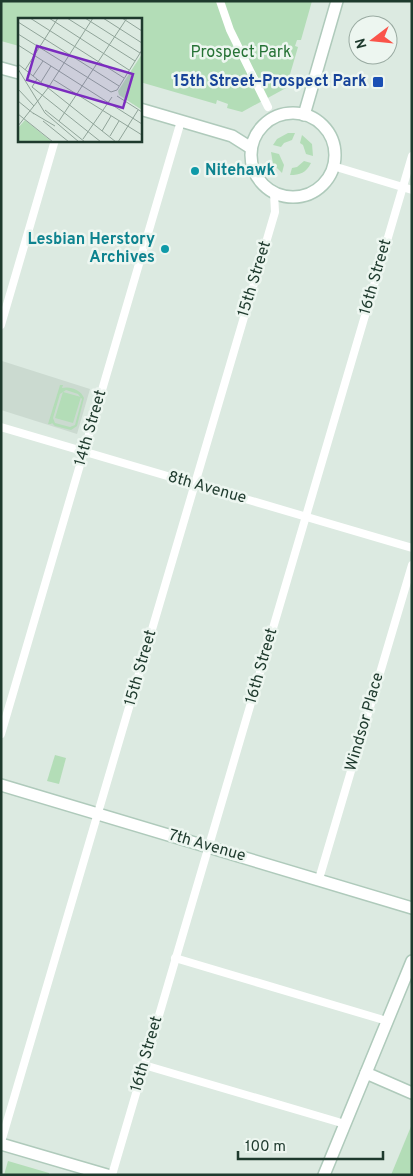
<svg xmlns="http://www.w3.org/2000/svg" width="413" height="1176" viewBox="0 0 413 1176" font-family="Overpass,sans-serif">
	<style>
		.built { fill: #cbdad0 }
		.green { fill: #b3ddb7; fill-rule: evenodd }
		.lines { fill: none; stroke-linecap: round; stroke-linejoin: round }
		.secondary-casing { stroke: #afcabb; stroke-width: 14 }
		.street { stroke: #fff; stroke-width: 8 }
		.secondary { stroke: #fff; stroke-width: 11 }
		.transit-dot { fill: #1a4fb4; stroke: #edf6f0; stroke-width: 2 }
		.culture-dot { fill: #0f9aa8; stroke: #edf6f0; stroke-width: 2 }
		.labels { text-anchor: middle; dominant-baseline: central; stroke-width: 5; stroke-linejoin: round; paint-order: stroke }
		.park-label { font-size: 16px; fill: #267235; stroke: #edf6f0 }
		.transit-label { font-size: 16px; font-weight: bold; fill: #164399; stroke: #edf6f0; text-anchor: end }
		.culture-label { font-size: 16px; font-weight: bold; fill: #0d838f; stroke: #edf6f0; text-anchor: start }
		.street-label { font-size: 16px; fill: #1e3a2d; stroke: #edf6f0 }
		.inset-road { fill: none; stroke: #90a499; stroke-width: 1 }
		.view { fill: #7b2cbf; fill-opacity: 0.15; stroke: #7b2cbf; stroke-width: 2.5 }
		.inset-edge { fill: none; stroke: #1e3a2d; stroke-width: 2.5 }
	</style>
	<rect width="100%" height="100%" fill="#dceae1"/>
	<!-- built -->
	<path class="built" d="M 2,361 L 90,389 L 77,434 L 1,410 Z"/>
	<!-- green -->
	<g class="green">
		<path d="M 1,1 L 312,1 L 301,40 L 297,40 L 295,46 L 298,47 L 286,88 L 242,112 L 227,108 L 228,104 L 217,100 L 216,104 L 140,82 L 140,19 L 19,19 L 19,46 L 1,41 Z"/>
		<path d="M 288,133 L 295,133 L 292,140 L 284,143 L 281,147 L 273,145 L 277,139 Z"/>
		<path d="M 302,135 L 312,144 L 313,156 L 306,154 L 303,145 L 300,143 Z"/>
		<path d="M 271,152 L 279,154 L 284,165 L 282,173 L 273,164 Z"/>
		<path d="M 304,161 L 311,163 C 306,173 300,175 290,175 L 292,168 L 297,167 Z"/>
		<path d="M 60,385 L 63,385 L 62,388 C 70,386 81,390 84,398 L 77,426 L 71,430 L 55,426 L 52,423 L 51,424 L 48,424 ZM 66,390 L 78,394 L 82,399 L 75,425 L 70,427 L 55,423 L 53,418 L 60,394 Z"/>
		<path d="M 63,392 L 81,397 L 73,423 L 55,418 Z"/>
		<path d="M 55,755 L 66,758 L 59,784 L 47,781 Z"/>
		<path d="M 412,1124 L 412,1175 L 391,1175 Z"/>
		<path d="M 8,1161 L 49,1173 L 49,1175 L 4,1175 Z"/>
	</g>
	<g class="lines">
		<defs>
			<g id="secondary">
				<path d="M 1,68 L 19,73"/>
				<path d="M 140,109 L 232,136 L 251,148"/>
				<circle cx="293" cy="155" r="42"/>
				<path d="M 304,115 L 337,1"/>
				<path d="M 1,785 L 412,908"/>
				<path d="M 366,1073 L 412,1093"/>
				<path d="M 1,1144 L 107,1175"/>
				<path d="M 324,1175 L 412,961"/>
			</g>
		</defs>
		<!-- secondary casing -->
		<use href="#secondary" class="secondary-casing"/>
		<!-- street -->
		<g class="street">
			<path d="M 220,1 L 230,30 L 268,107"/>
			<path d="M 333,166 L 412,190"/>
			<path d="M 1,325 L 55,140"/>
			<path d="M 1,427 L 412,548"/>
			<path d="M 1,734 L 181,121"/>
			<path d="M 319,879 L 412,565"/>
			<path d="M 175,958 L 387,1021"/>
			<path d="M 144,1065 L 345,1124"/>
			<path d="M 1,1142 L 275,212 L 274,193"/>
			<path d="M 112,1175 L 412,156"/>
		</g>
		<!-- secondary -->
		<use href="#secondary" class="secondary"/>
	</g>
	<!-- markers -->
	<rect class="transit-dot" x="372" y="76" width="12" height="12" rx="2.5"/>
	<g class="culture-dot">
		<circle cx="195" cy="171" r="5"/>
		<circle cx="165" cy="249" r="5"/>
	</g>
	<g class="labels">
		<!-- park labels -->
		<g class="park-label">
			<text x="241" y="53">Prospect Park</text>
		</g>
		<!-- transit labels -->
		<g class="transit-label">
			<text x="367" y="82">15th Street–Prospect Park</text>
		</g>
		<!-- culture labels -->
		<g class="culture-label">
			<text x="205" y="171">Nitehawk</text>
			<text x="155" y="240" text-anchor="end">Lesbian Herstory<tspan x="155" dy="18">Archives</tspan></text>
		</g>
		<!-- street labels -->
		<g class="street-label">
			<text transform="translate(376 277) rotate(-74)">16th Street</text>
			<text transform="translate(255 279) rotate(-73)">15th Street</text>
			<text transform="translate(91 428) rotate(-74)">14th Street</text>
			<text transform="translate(207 488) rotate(16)">8th Avenue</text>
			<text transform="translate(262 666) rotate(-74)">16th Street</text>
			<text transform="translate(141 668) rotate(-74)">15th Street</text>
			<text transform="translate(365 722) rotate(-74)">Windsor Place</text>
			<text transform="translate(207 846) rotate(16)">7th Avenue</text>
			<text transform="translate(147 1054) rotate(-74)">16th Street</text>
		</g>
	</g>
	<!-- overview -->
	<g transform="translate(18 18)">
		<rect width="124" height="124" fill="#dceae1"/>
		<path d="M 124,36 L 124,92 L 101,77 L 100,73 ZM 7,102 L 34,124 L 0,124 L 0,110 Z" fill="#b3ddb7"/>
		<path class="inset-road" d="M 12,0 L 106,60M 31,0 L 111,52M 49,0 L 117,43M 67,0 L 122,35M 85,0 L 124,25M 104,0 L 124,13M 0,4 L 101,68M 0,16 L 93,74M 0,27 L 124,106M 0,46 L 98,124M 0,51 L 27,95 L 61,124M 7,52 L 40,0M 15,58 L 25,43M 19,61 L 14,69 L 83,124M 36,62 L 124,117M 23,64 L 33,48M 0,71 L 16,88M 93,74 L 99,72 L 124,32M 99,78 L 124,94M 0,83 L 16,96M 27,92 L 67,124M 15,95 L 37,108M 0,96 L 35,124M 25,103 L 51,124M 41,103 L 109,0M 0,108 L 30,70 L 75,0M 84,113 L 93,98M 92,118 L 101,103M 65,121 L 94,79M 100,124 L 120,92"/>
		<path class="view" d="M 19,28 L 115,56 L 105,90 L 9,62 Z"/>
		<rect width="124" height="124" class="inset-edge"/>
	</g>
	<!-- border -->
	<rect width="413" height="1176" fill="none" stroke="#1e3a2d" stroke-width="5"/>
	<!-- north arrow -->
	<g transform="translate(373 40) rotate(254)"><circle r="24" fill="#edf6f0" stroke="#9aaba2"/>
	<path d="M0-4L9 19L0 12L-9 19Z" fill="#fa544a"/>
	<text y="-8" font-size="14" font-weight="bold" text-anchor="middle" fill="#1e3a2d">N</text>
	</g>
	<!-- scale -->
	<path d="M238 1151v8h145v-8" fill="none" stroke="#1e3a2d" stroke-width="2.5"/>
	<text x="245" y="1151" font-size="15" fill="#1e3a2d" stroke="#edf6f0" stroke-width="4" paint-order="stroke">100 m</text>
</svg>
